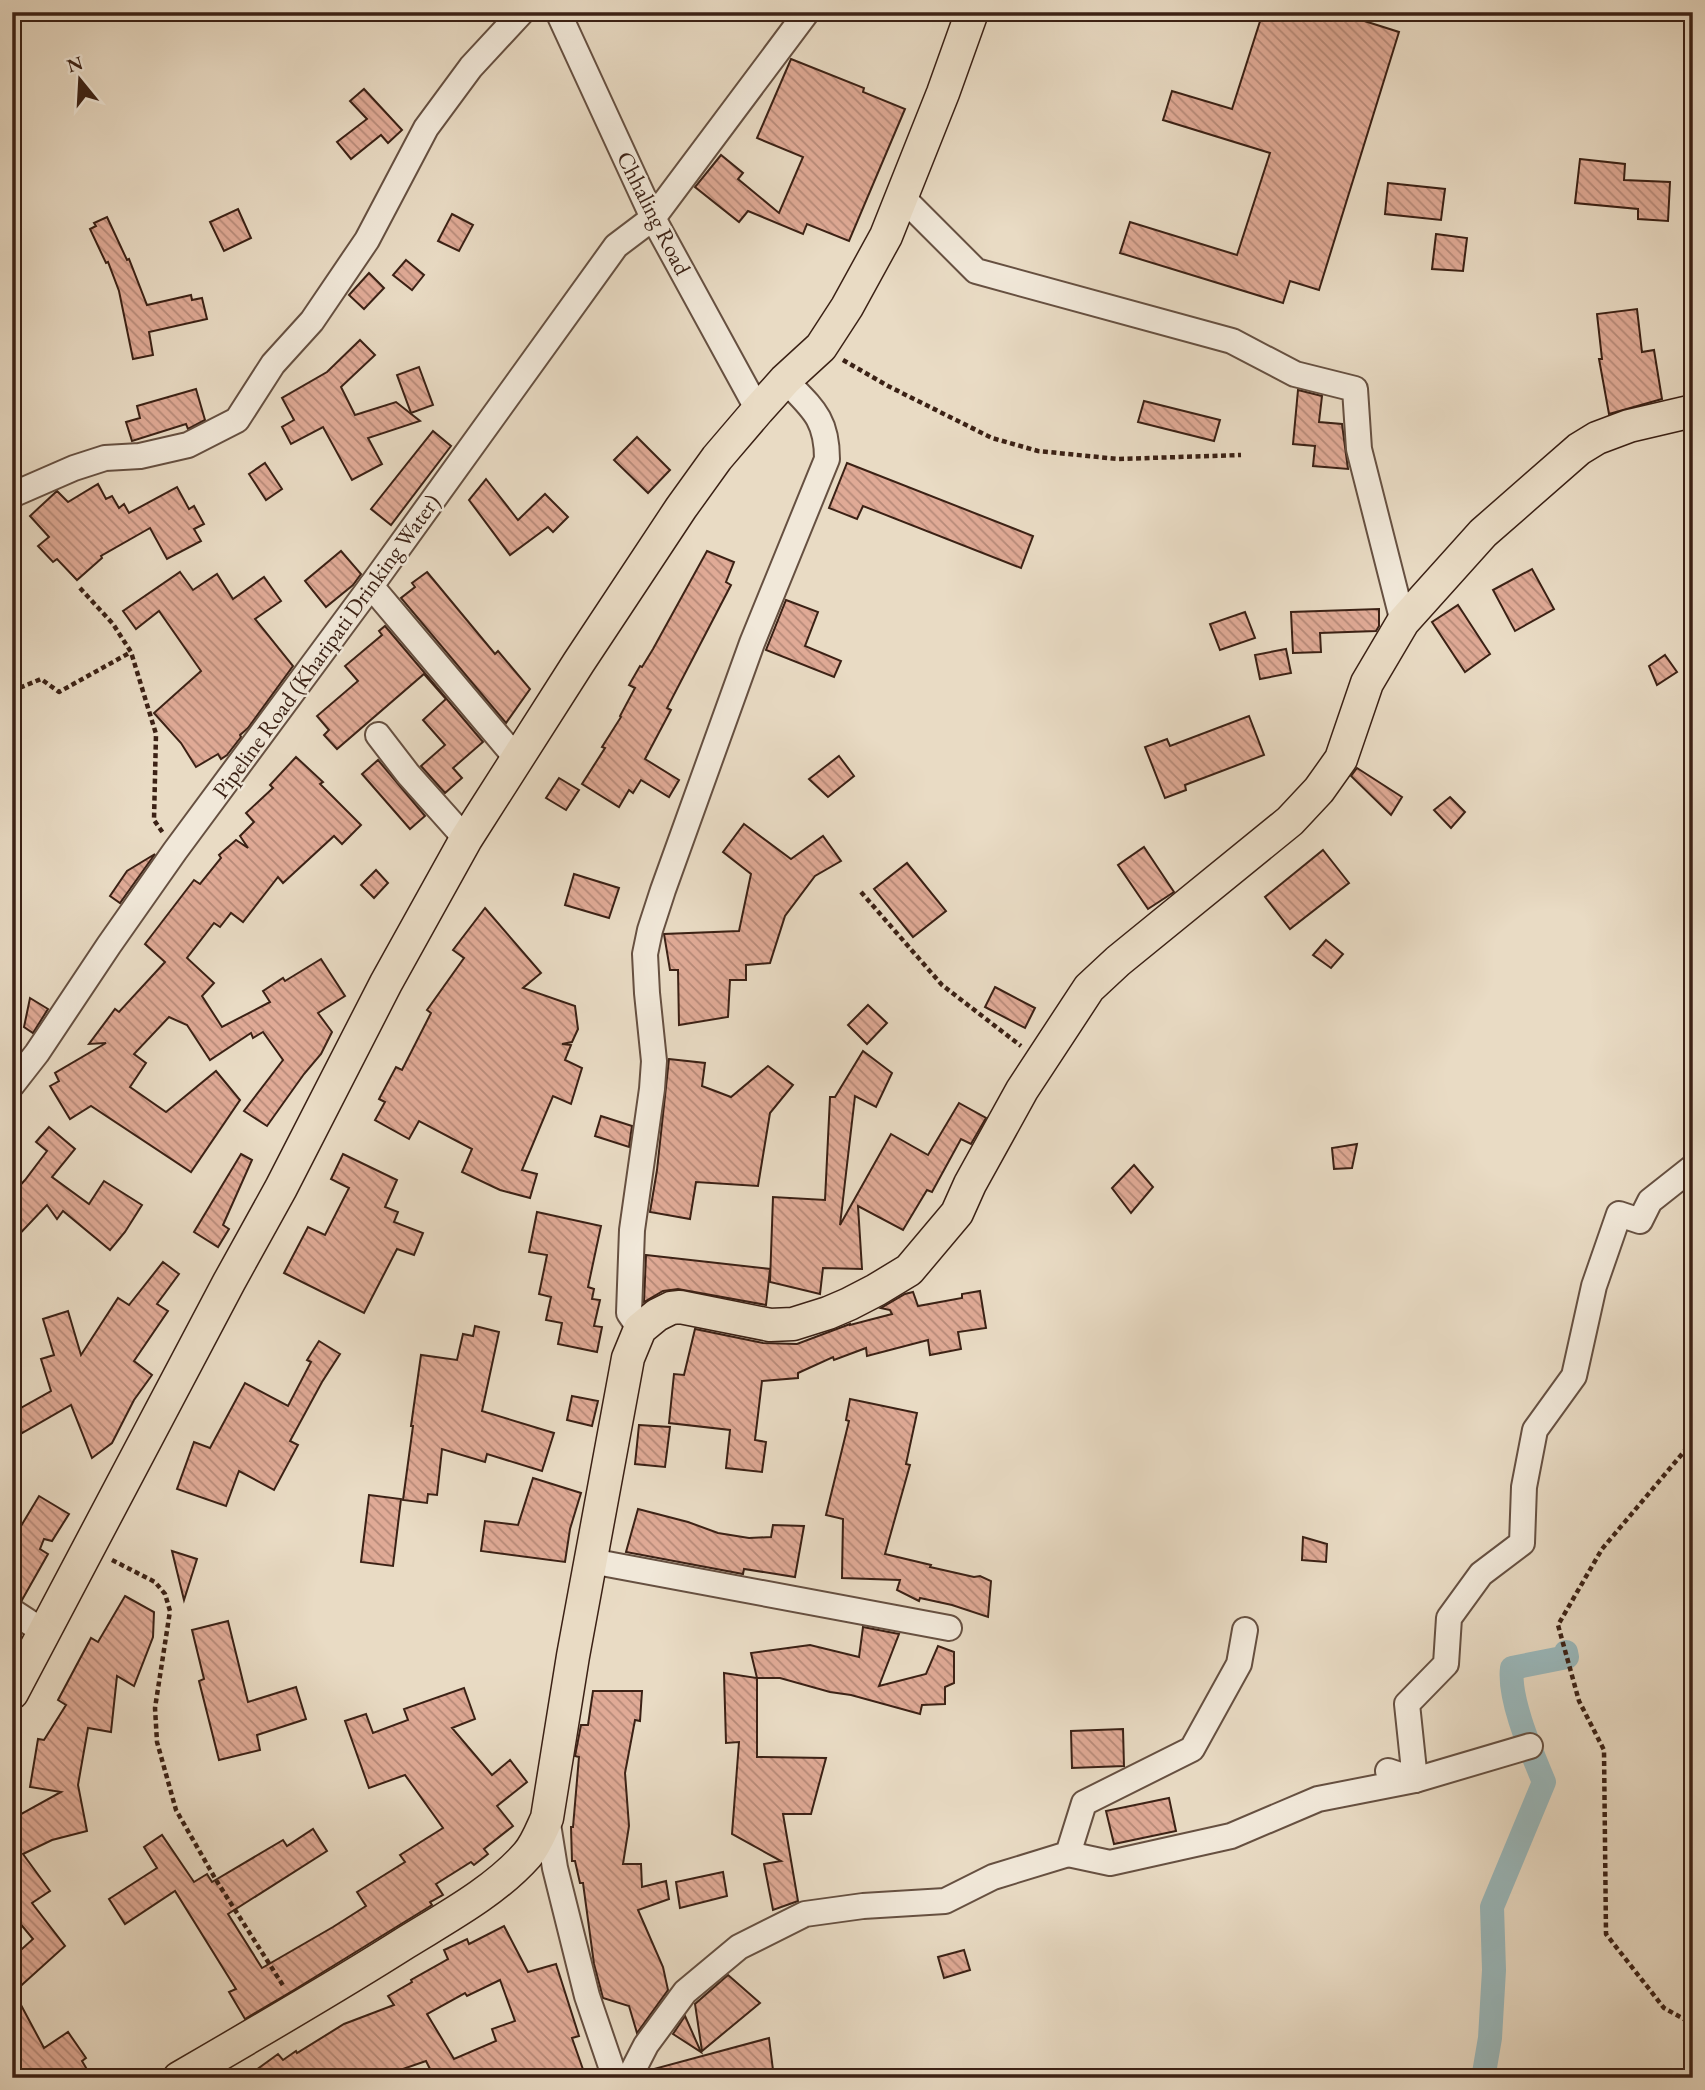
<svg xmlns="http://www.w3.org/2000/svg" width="1705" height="2090" viewBox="0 0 1705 2090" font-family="'EB Garamond',serif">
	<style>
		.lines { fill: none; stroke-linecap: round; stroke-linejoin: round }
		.canal { stroke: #9ab9bd; stroke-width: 24 }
		.building { fill: url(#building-back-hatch); stroke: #3b2115; stroke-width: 2; fill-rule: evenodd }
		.minor-casing { stroke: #665041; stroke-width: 28 }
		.major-casing { stroke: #3b2115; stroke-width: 35 }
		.path { stroke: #3b2115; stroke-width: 4.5; stroke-dasharray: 5 3.5; stroke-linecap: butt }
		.minor { stroke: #f1e8d9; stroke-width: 24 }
		.major { stroke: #e9dbc4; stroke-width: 32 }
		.labels { text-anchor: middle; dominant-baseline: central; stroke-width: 5; stroke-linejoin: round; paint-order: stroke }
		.street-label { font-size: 23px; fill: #3b2115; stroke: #f1e8d9 }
	</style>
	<defs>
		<pattern id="building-back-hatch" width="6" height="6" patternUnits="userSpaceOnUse" patternTransform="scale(1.75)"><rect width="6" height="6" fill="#e0aa96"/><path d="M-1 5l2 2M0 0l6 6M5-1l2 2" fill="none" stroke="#b78a79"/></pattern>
	</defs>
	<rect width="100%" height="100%" fill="#e9dbc4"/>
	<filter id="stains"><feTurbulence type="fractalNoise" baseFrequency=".00286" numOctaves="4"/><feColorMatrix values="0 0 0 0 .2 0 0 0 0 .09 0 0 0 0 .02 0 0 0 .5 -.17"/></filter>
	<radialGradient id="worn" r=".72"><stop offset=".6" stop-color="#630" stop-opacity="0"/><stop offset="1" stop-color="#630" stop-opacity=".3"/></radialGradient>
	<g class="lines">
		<!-- canal -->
		<path class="canal" d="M 1485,2078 L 1484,2073 L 1490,2038 L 1494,1970 L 1492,1907 L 1544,1782 C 1532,1753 1508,1699 1512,1668 L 1567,1657 L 1566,1652"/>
	</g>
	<!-- building -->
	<g class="building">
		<path d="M 1263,12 L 1336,12 L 1399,32 L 1319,290 L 1290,281 L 1283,303 L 1120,253 L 1130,222 L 1237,255 L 1270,153 L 1163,120 L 1172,91 L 1232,109 Z"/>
		<path d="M 791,59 L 864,88 L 863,92 L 905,109 L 849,241 L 807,224 L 803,234 L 748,211 L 739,222 L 695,187 L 721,155 L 743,173 L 738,179 L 779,213 L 803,157 L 757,138 Z"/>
		<path d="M 364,89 L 402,130 L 388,143 L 381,135 L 351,159 L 337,142 L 367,119 L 350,101 Z"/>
		<path d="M 1580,159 L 1625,164 L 1624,180 L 1670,182 L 1668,221 L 1638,219 L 1638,209 L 1575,203 Z"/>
		<path d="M 1388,183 L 1445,189 L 1441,220 L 1385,214 Z"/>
		<path d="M 238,209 L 251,238 L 224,251 L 210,222 Z"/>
		<path d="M 452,214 L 473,225 L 459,251 L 438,241 Z"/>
		<path d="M 107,217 L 127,260 L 129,259 L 147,305 L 191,295 L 192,300 L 202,298 L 207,319 L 149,332 L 153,355 L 133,359 L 119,291 L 108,262 L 106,263 L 90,229 L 96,226 L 94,223 Z"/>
		<path d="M 1436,234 L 1467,238 L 1463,271 L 1432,269 Z"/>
		<path d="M 406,260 L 424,275 L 412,290 L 393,275 Z"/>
		<path d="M 369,273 L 384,288 L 364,309 L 349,295 Z"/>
		<path d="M 1637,309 L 1642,352 L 1654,350 L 1662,399 L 1609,414 L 1599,359 L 1602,359 L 1597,314 Z"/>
		<path d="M 360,340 L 375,355 L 341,387 L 355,415 L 396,402 L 420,421 L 368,438 L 382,464 L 352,480 L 323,427 L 291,444 L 282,427 L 294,420 L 282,398 L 327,372 Z"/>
		<path d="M 419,367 L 433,405 L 411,413 L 397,375 Z"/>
		<path d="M 196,389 L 205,420 L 188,429 L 186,424 L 132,441 L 126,422 L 140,418 L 137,406 Z"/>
		<path d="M 1298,390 L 1322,396 L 1319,422 L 1342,424 L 1348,469 L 1313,466 L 1315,446 L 1293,444 Z"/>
		<path d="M 1144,401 L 1220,420 L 1214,441 L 1138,422 Z"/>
		<path d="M 433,431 L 451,446 L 391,525 L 371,509 Z"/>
		<path d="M 637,437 L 670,470 L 648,493 L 614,460 Z"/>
		<path d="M 265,463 L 282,489 L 266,500 L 249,474 Z"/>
		<path d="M 847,463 L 1033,536 L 1021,568 L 863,506 L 857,519 L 829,508 Z"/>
		<path d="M 486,479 L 518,520 L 545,494 L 568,517 L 553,532 L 548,527 L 510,555 L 469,500 Z"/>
		<path d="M 98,484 L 106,499 L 112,496 L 119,508 L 124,504 L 129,513 L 177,487 L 189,509 L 194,506 L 204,524 L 194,529 L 201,541 L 167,559 L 150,528 L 101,556 L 102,558 L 77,580 L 57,559 L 53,562 L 38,546 L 49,537 L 30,516 L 57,491 L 68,502 Z"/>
		<path d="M 341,551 L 361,574 L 353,585 L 326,607 L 305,581 Z"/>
		<path d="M 707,551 L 734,562 L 726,582 L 731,585 L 667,708 L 671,710 L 645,759 L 679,780 L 669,797 L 641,780 L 633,793 L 629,790 L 619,807 L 582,784 L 605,748 L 602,747 L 621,717 L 620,716 L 635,688 L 629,685 L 640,666 L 642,667 L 653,649 Z"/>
		<path d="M 1532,569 L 1554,609 L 1515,631 L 1493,590 Z"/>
		<path d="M 180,572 L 193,590 L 217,574 L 233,599 L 264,577 L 281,601 L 255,619 L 293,666 L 248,728 L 240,735 L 241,737 L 227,755 L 221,759 L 218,754 L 196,767 L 181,743 L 154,713 L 201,671 L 159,611 L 136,629 L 123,611 Z"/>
		<path d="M 427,572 L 495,654 L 498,651 L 530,689 L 506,723 L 401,598 L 415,587 L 412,583 Z"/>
		<path d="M 786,600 L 818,612 L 805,646 L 841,661 L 834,677 L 766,650 Z"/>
		<path d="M 1458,605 L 1490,654 L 1465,672 L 1432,622 Z"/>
		<path d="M 1379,609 L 1379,626 L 1376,631 L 1320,633 L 1321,652 L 1293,653 L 1291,612 Z"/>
		<path d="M 1245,612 L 1255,638 L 1220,650 L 1210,624 Z"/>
		<path d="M 385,626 L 483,742 L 453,768 L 462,778 L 445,793 L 421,766 L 445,745 L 423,720 L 446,699 L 424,674 L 337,749 L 324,735 L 329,730 L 317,716 L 358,681 L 345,666 L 382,635 L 379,631 Z"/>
		<path d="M 1286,649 L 1291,673 L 1260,679 L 1255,655 Z"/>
		<path d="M 1665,655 L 1677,672 L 1657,685 L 1649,666 Z"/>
		<path d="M 1249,716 L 1264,755 L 1185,785 L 1186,790 L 1165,798 L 1145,747 L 1167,739 L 1170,746 Z"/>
		<path d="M 839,756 L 854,776 L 828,797 L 809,779 Z"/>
		<path d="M 296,757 L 323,782 L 320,784 L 361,825 L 342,844 L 334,836 L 283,883 L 278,877 L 243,922 L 231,913 L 220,927 L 214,923 L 187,958 L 214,983 L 202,996 L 222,1027 L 270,1002 L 263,991 L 283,978 L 285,981 L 321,959 L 345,996 L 318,1013 L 332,1032 L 321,1054 L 304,1074 L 267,1126 L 244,1111 L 283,1060 L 263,1032 L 253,1038 L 251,1033 L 210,1060 L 187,1025 L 169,1017 L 134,1054 L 146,1063 L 130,1087 L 166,1112 L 216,1071 L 240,1100 L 191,1172 L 91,1106 L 70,1119 L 50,1086 L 59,1081 L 55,1073 L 106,1043 L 89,1044 L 115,1009 L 119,1012 L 165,962 L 145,944 L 194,880 L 200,884 L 221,858 L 219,855 L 236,840 L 248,848 L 240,836 L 254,822 L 246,813 L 273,788 L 270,785 Z"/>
		<path d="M 378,760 L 425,816 L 410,829 L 362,774 Z"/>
		<path d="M 1357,768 L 1402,797 L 1391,815 L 1351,776 Z"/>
		<path d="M 559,778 L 579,790 L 566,810 L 546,798 Z"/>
		<path d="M 1450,797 L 1465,812 L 1451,828 L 1434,810 Z"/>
		<path d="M 744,824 L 791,859 L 823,836 L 841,861 L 815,876 L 785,916 L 770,963 L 746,965 L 746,980 L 730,980 L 728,1017 L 679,1025 L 678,970 L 670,970 L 664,934 L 739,931 L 751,874 L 723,852 Z"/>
		<path d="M 1144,847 L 1174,892 L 1148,909 L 1118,865 Z"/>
		<path d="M 1323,850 L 1349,883 L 1290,929 L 1265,897 Z"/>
		<path d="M 155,854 L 120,903 L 110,896 L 127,871 Z"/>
		<path d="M 907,863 L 946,911 L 913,937 L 874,889 Z"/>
		<path d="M 376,870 L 388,883 L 374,898 L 361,885 Z"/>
		<path d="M 574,874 L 619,888 L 609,918 L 565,905 Z"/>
		<path d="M 485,908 L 541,973 L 523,988 L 575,1006 L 578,1029 L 572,1042 L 562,1044 L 571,1045 L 565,1060 L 582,1068 L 571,1104 L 553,1096 L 522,1170 L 537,1174 L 530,1198 L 500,1190 L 462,1172 L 472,1149 L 419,1121 L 409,1139 L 375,1120 L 385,1102 L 379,1099 L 396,1067 L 402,1070 L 431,1013 L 427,1010 L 464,958 L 453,950 Z"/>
		<path d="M 1326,940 L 1343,954 L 1331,968 L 1313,955 Z"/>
		<path d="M 995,987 L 1035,1008 L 1025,1028 L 985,1007 Z"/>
		<path d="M 30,998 L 48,1009 L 33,1033 L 24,1027 Z"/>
		<path d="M 868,1005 L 887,1023 L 867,1044 L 848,1025 Z"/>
		<path d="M 863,1051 L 892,1073 L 876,1107 L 855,1096 L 840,1225 L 891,1134 L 928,1155 L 959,1103 L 986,1118 L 971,1144 L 961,1139 L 932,1192 L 927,1190 L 903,1230 L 858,1206 L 862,1269 L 823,1268 L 820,1294 L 770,1282 L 773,1197 L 825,1200 L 830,1097 L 835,1097 Z"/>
		<path d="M 669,1059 L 705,1063 L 702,1086 L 731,1097 L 768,1066 L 793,1085 L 770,1113 L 758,1186 L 696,1182 L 690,1219 L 650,1212 L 657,1170 Z"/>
		<path d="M 601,1116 L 632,1126 L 629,1147 L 595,1136 Z"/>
		<path d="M 49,1127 L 75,1149 L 52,1177 L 89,1204 L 104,1181 L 142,1205 L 125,1232 L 110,1250 L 63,1211 L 57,1219 L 47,1205 L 12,1242 L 12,1194 L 25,1180 L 47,1151 L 36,1142 Z"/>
		<path d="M 1357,1144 L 1352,1168 L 1334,1169 L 1332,1148 Z"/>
		<path d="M 241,1154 L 252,1160 L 223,1225 L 229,1229 L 218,1247 L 194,1232 Z"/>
		<path d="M 343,1154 L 397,1180 L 385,1207 L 398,1212 L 394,1222 L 423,1233 L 414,1255 L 397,1249 L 364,1313 L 284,1273 L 308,1227 L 325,1235 L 349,1188 L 331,1179 Z"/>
		<path d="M 1134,1165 L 1153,1187 L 1131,1213 L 1112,1188 Z"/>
		<path d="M 537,1212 L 601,1226 L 588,1287 L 594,1289 L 592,1299 L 600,1300 L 594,1326 L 602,1327 L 597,1352 L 558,1344 L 562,1323 L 546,1320 L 551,1297 L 539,1294 L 547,1255 L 529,1252 Z"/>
		<path d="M 646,1255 L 770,1269 L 766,1305 L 678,1289 L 663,1291 L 644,1302 Z"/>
		<path d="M 163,1262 L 179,1274 L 157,1304 L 168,1311 L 134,1361 L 152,1375 L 134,1400 L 112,1443 L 92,1458 L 71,1405 L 22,1433 L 12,1413 L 51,1391 L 41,1359 L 54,1355 L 43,1319 L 68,1311 L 81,1355 L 118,1298 L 129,1305 Z"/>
		<path d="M 980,1291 L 986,1328 L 958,1332 L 961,1349 L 930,1355 L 928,1340 L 867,1356 L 866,1348 L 834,1360 L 833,1357 L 798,1373 L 798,1378 L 762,1381 L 755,1440 L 766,1442 L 762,1472 L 726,1468 L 730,1430 L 669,1423 L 674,1374 L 684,1375 L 695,1329 L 763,1343 L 797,1344 L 850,1324 L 850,1325 L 892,1314 L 890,1310 L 881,1308 L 905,1294 L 913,1292 L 918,1306 L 962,1298 L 962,1294 Z"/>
		<path d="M 475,1326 L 499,1332 L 482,1411 L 554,1433 L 542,1471 L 487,1454 L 485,1462 L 442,1449 L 437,1495 L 428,1494 L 427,1503 L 403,1500 L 413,1426 L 411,1426 L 421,1355 L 457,1360 L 463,1334 L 473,1336 Z"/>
		<path d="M 319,1341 L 340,1354 L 322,1382 L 290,1441 L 298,1445 L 274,1490 L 239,1471 L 226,1506 L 177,1489 L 194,1442 L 210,1448 L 245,1383 L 288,1406 L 311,1362 L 307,1360 Z"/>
		<path d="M 572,1396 L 598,1401 L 592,1426 L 567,1420 Z"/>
		<path d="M 850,1399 L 917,1413 L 906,1464 L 910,1465 L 885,1554 L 931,1565 L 930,1567 L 974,1577 L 980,1576 L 991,1581 L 988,1617 L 952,1605 L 920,1598 L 919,1601 L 897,1590 L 900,1580 L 842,1578 L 843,1519 L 826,1515 L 849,1421 L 846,1420 Z"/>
		<path d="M 639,1425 L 670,1427 L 665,1467 L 635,1464 Z"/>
		<path d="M 533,1478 L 581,1493 L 570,1529 L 565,1562 L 481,1551 L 485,1521 L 518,1525 Z"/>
		<path d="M 369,1495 L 401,1499 L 393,1566 L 361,1562 Z"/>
		<path d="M 39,1496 L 69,1514 L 52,1541 L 44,1539 L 40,1549 L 48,1554 L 22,1600 L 12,1596 L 12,1541 Z"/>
		<path d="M 638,1509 L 688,1522 L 718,1533 L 749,1538 L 771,1537 L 773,1525 L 804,1526 L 795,1577 L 744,1569 L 743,1574 L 626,1552 Z"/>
		<path d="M 1303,1537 L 1327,1544 L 1326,1562 L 1302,1560 Z"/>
		<path d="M 172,1551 L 197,1559 L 184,1600 Z"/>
		<path d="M 125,1596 L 154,1612 L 153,1637 L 134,1686 L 117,1676 L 111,1732 L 88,1728 L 78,1785 L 87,1831 L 52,1840 L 23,1854 L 50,1891 L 32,1903 L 65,1946 L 14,1992 L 44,2048 L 68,2032 L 86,2058 L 82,2061 L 92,2078 L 17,2078 L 12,2071 L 12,1958 L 33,1939 L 14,1916 L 12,1917 L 12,1819 L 61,1792 L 30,1787 L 38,1739 L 44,1740 L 66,1705 L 58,1700 L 91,1638 L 98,1642 Z"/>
		<path d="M 228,1621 L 248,1702 L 296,1687 L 306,1719 L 257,1735 L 260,1750 L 219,1760 L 199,1681 L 204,1679 L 192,1630 Z"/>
		<path d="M 863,1627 L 899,1634 L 879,1686 L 926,1674 L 938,1646 L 954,1652 L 954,1683 L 945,1687 L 945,1704 L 922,1705 L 920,1714 L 851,1695 L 830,1692 L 780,1678 L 757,1678 L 751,1653 L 810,1645 L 859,1657 Z"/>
		<path d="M 724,1673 L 757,1678 L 757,1757 L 826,1758 L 811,1814 L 783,1814 L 798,1901 L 773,1910 L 764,1864 L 781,1861 L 732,1834 L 739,1742 L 726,1743 Z"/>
		<path d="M 464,1688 L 475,1719 L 452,1728 L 492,1775 L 510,1760 L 527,1782 L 497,1806 L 513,1826 L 484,1849 L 488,1854 L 474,1865 L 471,1862 L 436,1884 L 443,1895 L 430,1902 L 432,1905 L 294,1990 L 245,2019 L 229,1992 L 236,1989 L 175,1891 L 125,1924 L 109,1899 L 157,1868 L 144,1847 L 162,1835 L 194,1882 L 207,1874 L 212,1882 L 283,1840 L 287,1846 L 313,1829 L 327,1851 L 228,1914 L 262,1968 L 333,1927 L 366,1906 L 357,1892 L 405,1862 L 400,1855 L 443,1828 L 405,1775 L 369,1788 L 345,1721 L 366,1714 L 373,1733 L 408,1720 L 404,1709 Z"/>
		<path d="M 593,1691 L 642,1691 L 640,1721 L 635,1720 L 625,1773 L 629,1826 L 623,1864 L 641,1864 L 642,1887 L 666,1881 L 669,1899 L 638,1910 L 663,1967 L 668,1990 L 637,2033 L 629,2006 L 603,1998 L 594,1964 L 583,1883 L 580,1883 L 575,1861 L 572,1861 L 571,1827 L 573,1827 L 579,1757 L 575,1756 L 581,1725 L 588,1725 Z"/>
		<path d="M 1123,1729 L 1124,1766 L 1072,1768 L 1071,1731 Z"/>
		<path d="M 1169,1798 L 1176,1831 L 1114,1844 L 1106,1811 Z"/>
		<path d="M 723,1872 L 727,1896 L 680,1908 L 676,1882 Z"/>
		<path d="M 504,1926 L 528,1972 L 556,1964 L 579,2036 L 572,2038 L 586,2078 L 410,2078 L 430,2069 L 426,2061 L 377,2078 L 245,2078 L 278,2054 L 283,2060 L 296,2051 L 297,2053 L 344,2024 L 394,2005 L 388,1996 L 412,1982 L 411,1980 L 448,1959 L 444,1950 L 467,1939 L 469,1944 ZM 500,1980 L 515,2021 L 492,2029 L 496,2041 L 454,2059 L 427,2014 L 465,1993 L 467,1996 Z"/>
		<path d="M 964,1950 L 970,1970 L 944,1978 L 938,1957 Z"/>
		<path d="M 728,1975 L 760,2003 L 702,2051 L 695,2004 Z"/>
		<path d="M 685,2016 L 701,2052 L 673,2034 Z"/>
		<path d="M 769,2038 L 774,2078 L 646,2078 L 650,2070 Z"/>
	</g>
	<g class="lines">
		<defs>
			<g id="minor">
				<path d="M 558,12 L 653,218 L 758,410"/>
				<path d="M 902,197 L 976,271 L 1232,341 L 1295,374 L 1355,389 L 1359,449 L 1403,622"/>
				<path d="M 12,495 L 74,468 L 105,458 L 140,456 L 188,445 L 237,420 L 273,364 L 312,321 L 367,240 L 426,128 L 471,67 L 522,12"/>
				<path d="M 371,586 L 518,760"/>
				<path d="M 378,735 L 408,774 L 466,839"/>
				<path d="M 12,1085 L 37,1053 L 109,945 L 175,851 L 371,586 L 616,246 L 653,218 L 807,12"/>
				<path d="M 640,1329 L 629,1313 L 632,1230 L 652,1089 L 654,1061 L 647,993 L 645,954 L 650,930 L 663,890 L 752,643 L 827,459 C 827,418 812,408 785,380"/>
				<path d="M 591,1561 L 949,1628"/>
				<path d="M 12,1611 L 44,1632"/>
				<path d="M 1388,1771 L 1415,1780 L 1407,1704 L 1446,1664 L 1449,1618 L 1481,1574 L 1522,1543 L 1524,1487 L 1535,1430 L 1574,1376 L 1594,1286 L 1619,1214 L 1640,1221 L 1650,1201 L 1693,1167"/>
				<path d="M 547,1818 L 555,1868 L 587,1996 L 615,2078"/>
				<path d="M 1068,1854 L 1110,1863 L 1231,1836 L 1318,1799 L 1415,1780 L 1530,1746"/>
				<path d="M 629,2078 L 646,2045 L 685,1992 L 739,1947 L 805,1914 L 863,1906 L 945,1901 L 993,1877 L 1068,1854 L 1084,1803 L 1192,1749 L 1239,1664 L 1245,1630"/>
			</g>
			<g id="major">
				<path d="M 12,1693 L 229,1282 L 281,1188 L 386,983 L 466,839 L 579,662 L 681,508 L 717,458 L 758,410 L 785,380 L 821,347 L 847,307 L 886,236 L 943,93 L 972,12"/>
				<path d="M 179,2078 C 255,2034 331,1990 405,1943 C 447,1917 494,1892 527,1855 C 536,1845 541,1831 547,1818 L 573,1656 L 628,1358 L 640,1329 L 657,1315 L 671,1308 L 680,1307 L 770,1325 L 793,1324 L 828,1313 L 849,1304 L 876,1290 L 909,1270 L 957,1213 L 970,1184 L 1022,1090 L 1089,988 L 1118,961 L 1290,821 L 1319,790 L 1341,759 L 1367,683 L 1403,622 L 1483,533 L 1579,449 L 1597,438 L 1629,426 L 1693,411"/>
			</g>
		</defs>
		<!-- minor casing -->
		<use href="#minor" class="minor-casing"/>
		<!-- major casing -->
		<use href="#major" class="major-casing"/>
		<!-- path -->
		<g class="path">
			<path d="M 843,360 L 888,386 L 992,438 L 1038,451 L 1118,459 L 1241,455"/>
			<path d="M 80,588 L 113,624 L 131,652 L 156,734 L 154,820 L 163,833"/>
			<path d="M 12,691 L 41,679 L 59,692 L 131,652"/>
			<path d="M 861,892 L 942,985 L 1021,1046"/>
			<path d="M 1693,1441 L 1602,1549 L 1558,1625 L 1579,1701 L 1604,1750 L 1606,1934 L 1664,2008 L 1693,2024"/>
			<path d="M 112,1560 L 155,1582 L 165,1594 L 170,1611 L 155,1708 L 157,1742 L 176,1810 L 216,1880 L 284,1987"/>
		</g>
		<!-- minor -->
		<use href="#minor" class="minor"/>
		<!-- major -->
		<use href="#major" class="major"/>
	</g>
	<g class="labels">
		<!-- street labels -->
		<g class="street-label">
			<text transform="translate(654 213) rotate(63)">Chhaling Road</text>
			<text transform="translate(326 646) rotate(-54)">Pipeline Road (Kharipati Drinking Water)</text>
		</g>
	</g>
	<!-- margin -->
	<rect width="1705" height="2090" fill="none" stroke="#e9dbc4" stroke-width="42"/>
	<rect x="14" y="14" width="1677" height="2062" fill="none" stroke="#3b2115" stroke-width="3.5"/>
	<rect x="21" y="21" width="1663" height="2048" fill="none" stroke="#3b2115" stroke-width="2"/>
	<!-- north arrow -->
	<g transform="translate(80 80) rotate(342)" stroke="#f1e8d9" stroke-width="5" paint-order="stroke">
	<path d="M0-5L12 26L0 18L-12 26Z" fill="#3b2115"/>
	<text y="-10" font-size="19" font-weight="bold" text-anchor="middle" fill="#3b2115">N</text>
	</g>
	<rect width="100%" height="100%" filter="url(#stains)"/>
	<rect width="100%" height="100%" fill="url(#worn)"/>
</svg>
